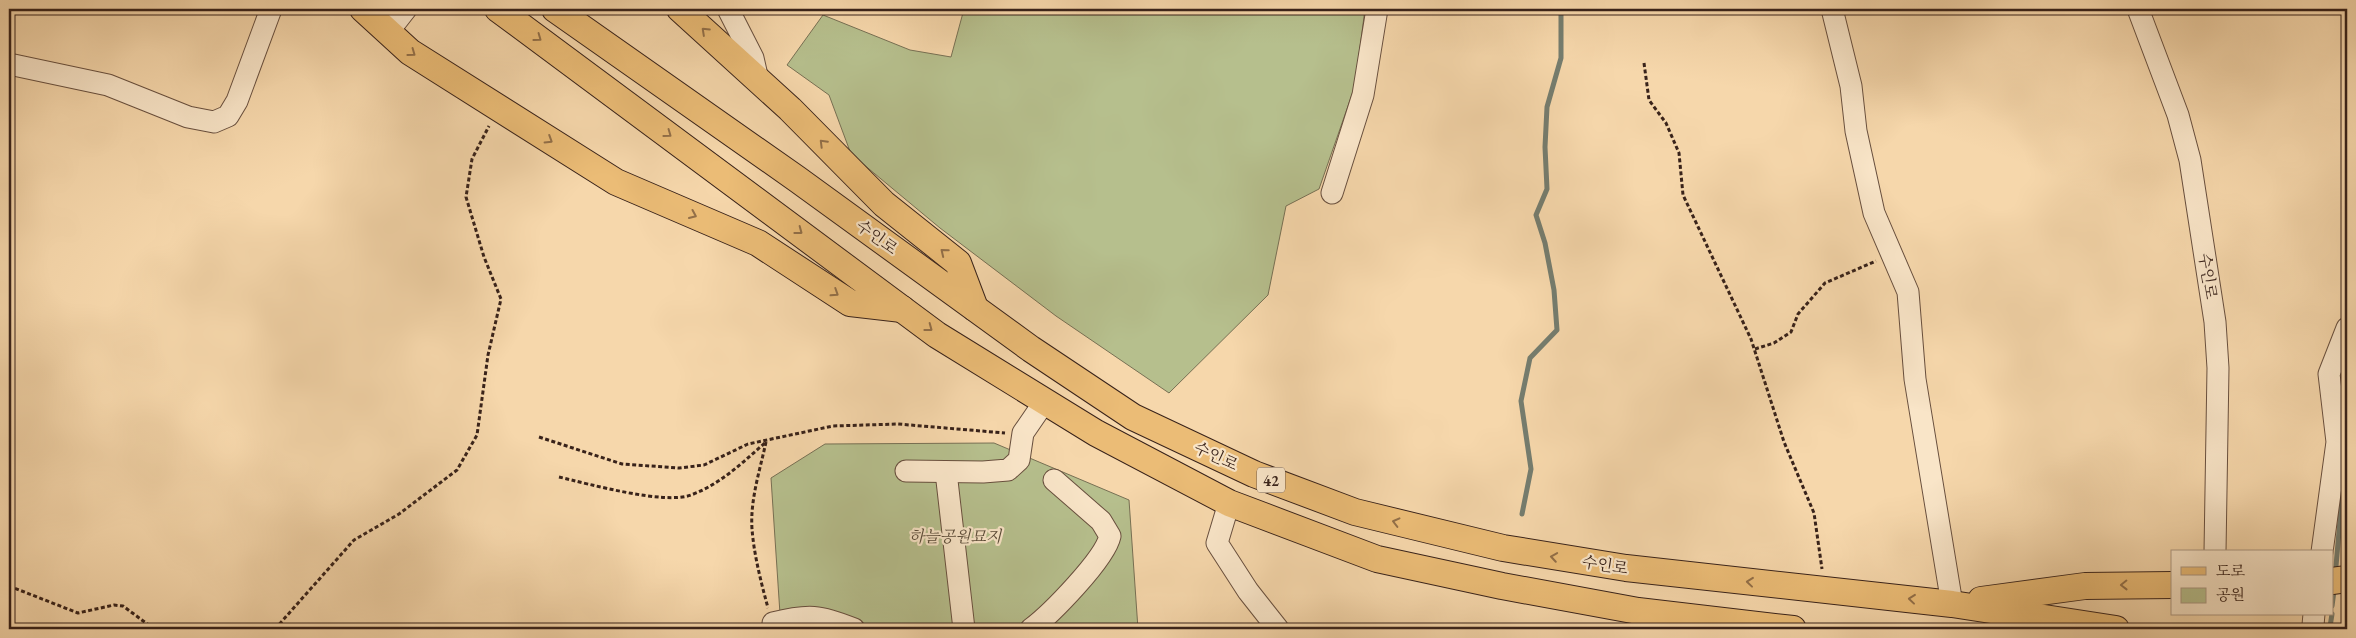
<svg xmlns="http://www.w3.org/2000/svg" width="2356" height="638" viewBox="0 0 2356 638" font-family="'EB Garamond','Noto Serif KR',serif">
	<style>
		.green { fill: #b6bf8d; stroke: #777054 }
		.lines { fill: none; stroke-linecap: round; stroke-linejoin: round }
		.stream { stroke: #757d6f; stroke-width: 5 }
		.minor-casing { stroke: #684f3e; stroke-width: 23 }
		.major-casing { stroke: #38221a; stroke-width: 28 }
		.path { stroke: #38221a; stroke-width: 3; stroke-dasharray: 4 2.5; stroke-linecap: butt }
		.minor { stroke: #f9e5c8; stroke-width: 21 }
		.major { stroke: #ebbc76; stroke-width: 26 }
		.oneway { stroke: #926f48 }
		.labels { text-anchor: middle; dominant-baseline: central; stroke-width: 4.5; stroke-linejoin: round; paint-order: stroke }
		.shield { fill: #f9e5c8; stroke: #725c4e; stroke-width: 1 }
		.shield-label { font-size: 15px; font-weight: bold; fill: #38221a }
		.street-label { font-size: 16px; fill: #38221a; stroke: #f9e5c8 }
		.park-label { font-size: 16px; font-style: italic; fill: #584937; stroke: #f9e5c8 }
	</style>
	<rect width="100%" height="100%" fill="#f6d7ab"/>
	<filter id="stains"><feTurbulence type="fractalNoise" baseFrequency=".004" numOctaves="4"/><feColorMatrix values="0 0 0 0 .2 0 0 0 0 .09 0 0 0 0 .02 0 0 0 .5 -.17"/></filter>
	<radialGradient id="worn" r=".72"><stop offset=".6" stop-color="#630" stop-opacity="0"/><stop offset="1" stop-color="#630" stop-opacity=".3"/></radialGradient>
	<!-- green -->
	<g class="green">
		<path d="M 964,9 L 1365,9 L 1355,86 L 1319,189 L 1286,206 L 1268,295 L 1169,393 L 1056,316 L 940,228 L 851,154 L 829,95 L 787,65 L 823,15 L 910,50 L 951,57 Z"/>
		<path d="M 994,443 L 1129,500 L 1138,629 L 781,629 L 771,478 L 825,444 Z"/>
	</g>
	<g class="lines">
		<!-- stream -->
		<g class="stream">
			<path d="M 2347,357 L 2342,367 L 2347,424"/>
			<path d="M 1522,514 L 1531,469 L 1521,401 L 1530,358 L 1557,330 L 1554,290 L 1545,243 L 1536,215 L 1547,189 L 1545,147 L 1547,107 L 1561,58 L 1561,9"/>
			<path d="M 2336,566 L 2346,452"/>
			<path d="M 2332,606 L 2334,591"/>
			<path d="M 2330,627 L 2332,614"/>
		</g>
		<defs>
			<g id="minor">
				<path d="M 728,9 L 753,58 L 758,80"/>
				<path d="M 1832,9 L 1851,86 L 1856,131 L 1874,213 L 1908,292 L 1915,379 L 1952,604"/>
				<path d="M 2138,9 L 2178,115 L 2190,160 L 2215,322 L 2218,368 L 2215,552"/>
				<path d="M 388,32 L 406,9"/>
				<path d="M 9,64 L 108,85 L 188,117 L 214,122 L 228,116 L 237,101 L 271,9"/>
				<path d="M 1332,193 L 1363,95 L 1377,9"/>
				<path d="M 906,471 L 983,472 L 1008,470 L 1019,460 L 1023,433 L 1045,401"/>
				<path d="M 946,472 L 964,629"/>
				<path d="M 1229,503 L 1217,543 L 1248,591 L 1278,629"/>
				<path d="M 2322,552 L 2337,442 L 2329,374 L 2347,328"/>
				<path d="M 773,623 C 808,614 820,615 854,629"/>
				<path d="M 2313,625 L 2314,614"/>
				<path d="M 1031,629 C 1051,614 1105,559 1110,536 L 1101,521 L 1054,480"/>
			</g>
			<g id="major">
				<path d="M 363,9 L 410,52 L 616,182 L 758,243 L 850,303 L 902,309"/>
				<path d="M 498,9 L 937,335 L 1096,433 L 1229,503 L 1377,559 L 1502,586 L 1638,611 L 1793,629"/>
				<path d="M 555,9 L 797,179 L 1031,349 L 1133,417 L 1254,474 L 1355,512 L 1503,548 L 1626,568 L 1952,604 L 2116,629"/>
				<path d="M 680,9 L 790,109 L 884,204 L 958,263 L 975,308"/>
				<path d="M 2332,581 L 2347,579"/>
				<path d="M 1981,600 L 2085,586 L 2172,585"/>
			</g>
		</defs>
		<!-- minor casing -->
		<use href="#minor" class="minor-casing"/>
		<!-- major casing -->
		<use href="#major" class="major-casing"/>
		<!-- path -->
		<g class="path">
			<path d="M 1644,63 L 1649,100 L 1666,123 L 1679,153 L 1683,195 L 1751,339 L 1784,442 L 1814,513 L 1822,569"/>
			<path d="M 1755,349 L 1774,343 L 1791,332 L 1798,314 L 1825,283 L 1876,261"/>
			<path d="M 539,437 L 622,464 L 679,468 L 704,465 L 748,444 L 833,426 L 898,424 L 1005,433"/>
			<path d="M 766,442 C 760,470 750,500 752,529 C 754,555 761,582 768,608"/>
			<path d="M 559,477 C 589,484 664,505 691,495 C 721,484 743,462 766,442"/>
			<path d="M 9,586 L 78,613 L 114,605 L 123,606 L 154,629"/>
			<path d="M 275,629 L 354,540 L 399,514 L 457,470 L 477,435 L 488,355 L 501,299 L 484,257 L 466,197 L 472,159 L 489,126"/>
		</g>
		<!-- minor -->
		<use href="#minor" class="minor"/>
		<!-- major -->
		<use href="#major" class="major"/>
	</g>
	<!-- one-way arrows -->
	<defs><path id="oneway-chevron" d="M-2-3.5L2.5 0L-2 3.5" fill="none" stroke-width="1.6" stroke-linecap="round" stroke-linejoin="round" transform="scale(1.25)"/></defs>
	<g class="oneway">
		<use href="#oneway-chevron" transform="translate(705 31) rotate(-137)"/>
		<use href="#oneway-chevron" transform="translate(538 38) rotate(36)"/>
		<use href="#oneway-chevron" transform="translate(412 53) rotate(36)"/>
		<use href="#oneway-chevron" transform="translate(668 134) rotate(36)"/>
		<use href="#oneway-chevron" transform="translate(549 140) rotate(32)"/>
		<use href="#oneway-chevron" transform="translate(823 143) rotate(-135)"/>
		<use href="#oneway-chevron" transform="translate(693 215) rotate(24)"/>
		<use href="#oneway-chevron" transform="translate(799 231) rotate(37)"/>
		<use href="#oneway-chevron" transform="translate(944 252) rotate(-141)"/>
		<use href="#oneway-chevron" transform="translate(835 293) rotate(33)"/>
		<use href="#oneway-chevron" transform="translate(929 328) rotate(37)"/>
		<use href="#oneway-chevron" transform="translate(1396 522) rotate(-166)"/>
		<use href="#oneway-chevron" transform="translate(1554 557) rotate(-171)"/>
		<use href="#oneway-chevron" transform="translate(1750 582) rotate(-174)"/>
		<use href="#oneway-chevron" transform="translate(2124 585) rotate(179)"/>
		<use href="#oneway-chevron" transform="translate(1912 599) rotate(-174)"/>
	</g>
	<g class="labels">
		<!-- shield labels -->
		<rect class="shield" x="1257" y="467.5" width="28" height="25" rx="4"/>
		<g class="shield-label">
			<text x="1271" y="480">42</text>
		</g>
		<!-- street labels -->
		<g class="street-label">
			<text transform="translate(877 237) rotate(36)">수인로</text>
			<text transform="translate(2208 276) rotate(81)">수인로</text>
			<text transform="translate(1216 456) rotate(25)">수인로</text>
			<text transform="translate(1605 565) rotate(9)">수인로</text>
		</g>
		<!-- park labels -->
		<g class="park-label">
			<text x="955" y="536">하늘공원묘지</text>
		</g>
	</g>
	<!-- margin -->
	<rect width="2356" height="638" fill="none" stroke="#f6d7ab" stroke-width="30"/>
	<rect x="10" y="10" width="2336" height="618" fill="none" stroke="#38221a" stroke-width="2.5"/>
	<rect x="15" y="15" width="2326" height="608" fill="none" stroke="#38221a"/>
	<!-- legend -->
	<rect x="2171" y="550" width="162" height="65" fill="#f9e5c8" stroke="#ac9782"/>
	<rect x="2181" y="567" width="25" height="8" fill="#ebbc76" stroke="#ac9782"/>
	<text x="2216" y="576" font-size="15" fill="#38221a">도로</text>
	<rect x="2181" y="588" width="25" height="15" fill="#b6bf8d" stroke="#ac9782"/>
	<text x="2216" y="600" font-size="15" fill="#38221a">공원</text>
	<rect width="100%" height="100%" filter="url(#stains)"/>
	<rect width="100%" height="100%" fill="url(#worn)"/>
</svg>
